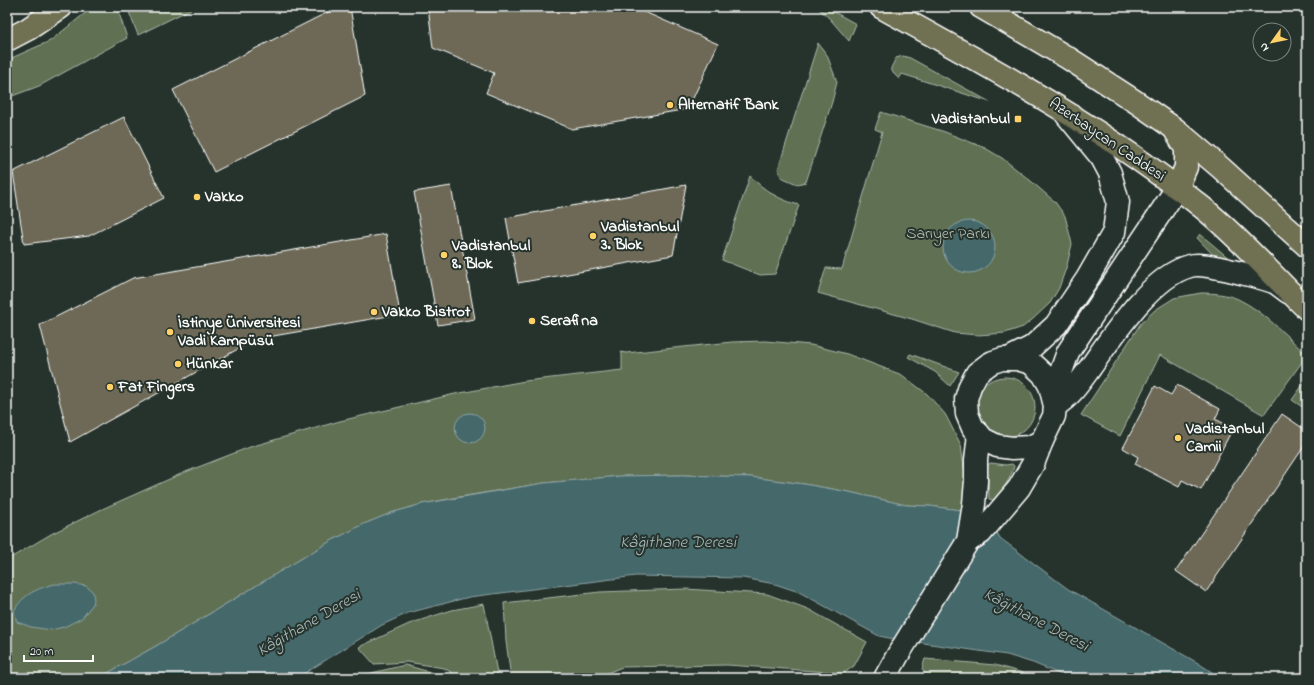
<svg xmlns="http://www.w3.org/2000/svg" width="1314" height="685" viewBox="0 0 1314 685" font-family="'Indie Flower',sans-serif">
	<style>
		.green { fill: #5e7053; stroke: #aeb8a9 }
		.water { fill: #44686a; stroke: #8fa4a6 }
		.building { fill: #6d6956; stroke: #fff }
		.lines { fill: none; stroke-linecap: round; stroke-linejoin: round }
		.tertiary-casing { stroke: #fff; stroke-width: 25 }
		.primary-casing { stroke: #fff; stroke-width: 25 }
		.tertiary { stroke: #26332d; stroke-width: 22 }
		.primary { stroke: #706f52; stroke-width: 22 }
		.poi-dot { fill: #ffd166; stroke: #26332d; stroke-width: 1.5 }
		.labels { text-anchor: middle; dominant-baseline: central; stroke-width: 4; stroke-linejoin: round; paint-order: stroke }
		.poi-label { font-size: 16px; font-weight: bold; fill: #fff; stroke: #26332d; text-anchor: start }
		.street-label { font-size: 16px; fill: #fff; stroke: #26332d }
		.park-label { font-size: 16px; fill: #b7bfb2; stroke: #26332d }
		.water-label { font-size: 17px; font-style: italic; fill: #abbbbc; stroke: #26332d }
	</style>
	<rect width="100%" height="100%" fill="#26332d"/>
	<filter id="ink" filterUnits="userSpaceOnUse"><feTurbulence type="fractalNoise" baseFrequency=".025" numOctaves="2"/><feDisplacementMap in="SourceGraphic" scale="8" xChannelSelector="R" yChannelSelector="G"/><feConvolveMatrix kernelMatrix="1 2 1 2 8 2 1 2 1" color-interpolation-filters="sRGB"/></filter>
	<g filter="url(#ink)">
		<!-- green -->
		<g class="green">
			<path d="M 93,7 L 117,7 L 127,38 L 39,86 L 7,98 L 7,60 L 50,41 Z"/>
			<path d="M 127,7 L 195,7 L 138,35 Z"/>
			<path d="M 817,7 L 825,7 L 856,24 L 849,41 L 830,19 Z"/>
			<path d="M 818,43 L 827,55 L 837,82 L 832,102 L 806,182 L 797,184 L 781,177 L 778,169 Z"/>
			<path d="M 903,56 L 910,58 L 990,102 L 902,74 L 899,79 L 893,73 L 891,68 L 896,58 Z"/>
			<path d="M 881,112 L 945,132 L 985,148 L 1002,158 L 1031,181 L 1055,202 L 1065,216 L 1072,244 L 1067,265 L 1059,288 L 1050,303 L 1033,319 L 1023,327 L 1005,333 L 978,335 L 955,333 L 912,319 L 818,293 L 826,268 L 842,269 L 882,132 L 875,129 Z"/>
			<path d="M 750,176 C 764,190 779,200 799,205 L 775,274 L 760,275 L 722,260 Z"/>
			<path d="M 1200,234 L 1237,265 L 1221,263 L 1197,238 Z"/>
			<path d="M 1201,293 C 1213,293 1227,294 1238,299 C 1265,312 1285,335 1307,355 L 1264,415 L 1160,355 L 1120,436 L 1081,415 L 1141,323 L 1155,310 L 1174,298 Z"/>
			<path d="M 765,341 L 811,345 L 847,354 L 902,375 L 927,394 L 945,414 L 961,445 L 966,483 L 961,510 L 929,506 L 906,505 L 849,492 L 804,484 L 751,477 L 682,475 L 621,476 L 544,483 L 459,497 L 422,504 L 391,513 L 364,524 L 329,542 L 156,646 L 99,678 L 7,678 L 7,560 L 51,534 L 100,510 L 183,473 L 250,447 L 340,421 L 455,394 L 525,381 L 622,370 L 622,354 L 621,352 L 626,353 L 732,342 Z"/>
			<path d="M 910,354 L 959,372 L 950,386 L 935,372 L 908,357 Z"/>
			<circle cx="1005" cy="407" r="30"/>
			<path d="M 1307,379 L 1307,410 L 1292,400 Z"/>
			<path d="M 991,463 L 1006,465 L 1012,464 L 1014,466 C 1012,476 1001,494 993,500 L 989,499 L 989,497 L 987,465 Z"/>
			<path d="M 685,589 L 767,594 L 808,609 L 867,642 L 854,666 L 844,673 L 727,665 L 622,667 L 595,678 L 511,678 L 506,641 L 504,603 L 600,592 Z"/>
			<path d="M 484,604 L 498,678 L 461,678 L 444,668 L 407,662 L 374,664 L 359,647 L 409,624 L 452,610 Z"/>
			<path d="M 925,659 L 995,665 L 1040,678 L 933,678 L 927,676 L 922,669 Z"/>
			<path d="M 405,665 L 451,678 L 352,678 L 355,677 Z"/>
		</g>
		<!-- water -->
		<g class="water">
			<circle cx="969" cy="247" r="26"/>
			<circle cx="470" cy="428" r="15"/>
			<path d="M 682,475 L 751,477 L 804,484 L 849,492 L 906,505 L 929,506 L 961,510 L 989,517 L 1000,538 L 1068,589 L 1198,663 L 1221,678 L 1069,678 L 1033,663 L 1007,655 L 889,638 L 879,636 L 799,592 L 775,584 L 743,578 L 636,576 L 469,597 L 408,613 L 382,625 L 297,678 L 99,678 L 156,646 L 329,542 L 364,524 L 391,513 L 422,504 L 544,483 L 621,476 Z"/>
			<path d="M 55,584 L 75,584 L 86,586 L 93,592 L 94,600 L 93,604 L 82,618 L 64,627 L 51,630 L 31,627 L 17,622 L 14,611 C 23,594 38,588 55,584 Z"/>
		</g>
		<!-- building -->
		<g class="building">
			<path d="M 338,7 L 350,7 L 365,96 L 214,172 L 173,90 Z"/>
			<path d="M 428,7 L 633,7 L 718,44 L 688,109 L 572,129 L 486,93 L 494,73 L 433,48 Z"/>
			<path d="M 124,117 L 164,198 L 89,236 L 24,244 L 13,172 Z"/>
			<path d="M 686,185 L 673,255 L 518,283 L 506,218 Z"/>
			<path d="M 451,186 L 475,319 L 438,325 L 414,192 Z"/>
			<path d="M 386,234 L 400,314 L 256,339 L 70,442 L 40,325 L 133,278 Z"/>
			<path d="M 1177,385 L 1220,409 L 1215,419 L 1233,428 L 1201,490 L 1182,480 L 1179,487 L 1135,464 L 1138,457 L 1123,448 L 1155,386 L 1171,395 Z"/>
			<path d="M 1282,414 L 1307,431 L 1307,442 L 1206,592 L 1176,571 Z"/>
		</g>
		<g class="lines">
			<defs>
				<g id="tertiary">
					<path d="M 1008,359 L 1032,347 L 1056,325 L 1087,279 L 1114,232 L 1118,202 L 1110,173 L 1102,158 L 1066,114"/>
					<path d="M 1055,406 L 1050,386 L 1043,374 L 1031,363 L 1017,359 L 1002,359 L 993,362 L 989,364 L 977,373 L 970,386 L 966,399 L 967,414 L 973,428 L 983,439 L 997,446 L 1012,448 L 1030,447 L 1042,441 L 1054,416 L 1055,406 L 1056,386 L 1068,352 L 1177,188"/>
					<path d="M 1055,406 C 1070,397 1079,383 1090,368 C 1112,337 1151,276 1190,266 C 1199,263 1219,268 1229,270 C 1243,274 1262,277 1276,283 C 1280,286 1284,289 1288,292"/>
					<path d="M 968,541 L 981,533 L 1019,488 L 1033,464 L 1042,441"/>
					<path d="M 885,678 L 899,653 L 968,541 L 974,504 L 976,481 L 976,460 L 979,434"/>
				</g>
				<g id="primary">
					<path d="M 881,7 C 992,68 1104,128 1203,208 C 1241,239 1272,275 1307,309"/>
					<path d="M 981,7 L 1068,58 L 1136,102 L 1175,129 L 1221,168 L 1307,246"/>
					<path d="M 7,40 L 28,29 L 61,7"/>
					<path d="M 1176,132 L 1186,149 L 1186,167 L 1177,188"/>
				</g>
			</defs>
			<!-- tertiary casing -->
			<use href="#tertiary" class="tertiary-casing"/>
			<!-- primary casing -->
			<use href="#primary" class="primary-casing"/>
			<!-- tertiary -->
			<use href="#tertiary" class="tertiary"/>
			<!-- primary -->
			<use href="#primary" class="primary"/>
		</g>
	</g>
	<!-- markers -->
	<g class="poi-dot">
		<circle cx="670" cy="105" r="4"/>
		<rect x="1014" y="115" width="8" height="8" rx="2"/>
		<circle cx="197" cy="197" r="4"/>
		<circle cx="593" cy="236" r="4"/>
		<circle cx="444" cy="255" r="4"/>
		<circle cx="374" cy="312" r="4"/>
		<circle cx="532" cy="321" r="4"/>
		<circle cx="170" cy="332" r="4"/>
		<circle cx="178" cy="364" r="4"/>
		<circle cx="110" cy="387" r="4"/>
		<circle cx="1178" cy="438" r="4"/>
	</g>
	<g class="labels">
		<!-- poi labels -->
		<g class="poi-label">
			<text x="678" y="105">Alternatif Bank</text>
			<text x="1010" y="119" text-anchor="end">Vadistanbul</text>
			<text x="205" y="197">Vakko</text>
			<text x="601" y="227">Vadistanbul<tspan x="601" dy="18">3. Blok</tspan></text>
			<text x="452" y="246">Vadistanbul<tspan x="452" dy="18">8. Blok</tspan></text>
			<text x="382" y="312">Vakko Bistrot</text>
			<text x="540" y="321">Serafina</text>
			<text x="178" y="323">İstinye Üniversitesi<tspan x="178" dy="18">Vadi Kampüsü</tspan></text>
			<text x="186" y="364">Hünkar</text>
			<text x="118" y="387">Fat Fingers</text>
			<text x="1186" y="429">Vadistanbul<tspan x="1186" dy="18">Camii</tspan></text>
		</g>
		<!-- street labels -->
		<g class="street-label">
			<text transform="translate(1107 140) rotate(34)">Azerbaycan Caddesi</text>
		</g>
		<!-- park labels -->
		<g class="park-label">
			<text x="948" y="234">Sarıyer Parkı</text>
		</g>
		<!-- water labels -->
		<g class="water-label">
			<text x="678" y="542">Kâğıthane Deresi</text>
			<text transform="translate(1036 620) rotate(28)">Kâğıthane Deresi</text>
			<text transform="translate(309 623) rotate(-30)">Kâğıthane Deresi</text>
		</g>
	</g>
	<!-- margin -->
	<rect width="1314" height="685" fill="none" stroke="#26332d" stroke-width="24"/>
	<rect x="12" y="12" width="1290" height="661" fill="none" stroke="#fff" stroke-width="1.5" filter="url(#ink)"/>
	<!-- north arrow -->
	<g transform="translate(1272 42) rotate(237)"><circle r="19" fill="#26332d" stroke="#7d8581"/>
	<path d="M0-3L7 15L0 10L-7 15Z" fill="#ffd166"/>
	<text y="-6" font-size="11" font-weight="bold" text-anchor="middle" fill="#ffffff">N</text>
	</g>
	<!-- scale -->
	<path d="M24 655v6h69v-6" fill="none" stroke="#ffffff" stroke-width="2"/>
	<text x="30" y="655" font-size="12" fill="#ffffff" stroke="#26332d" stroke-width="3" paint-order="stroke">20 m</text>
</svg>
